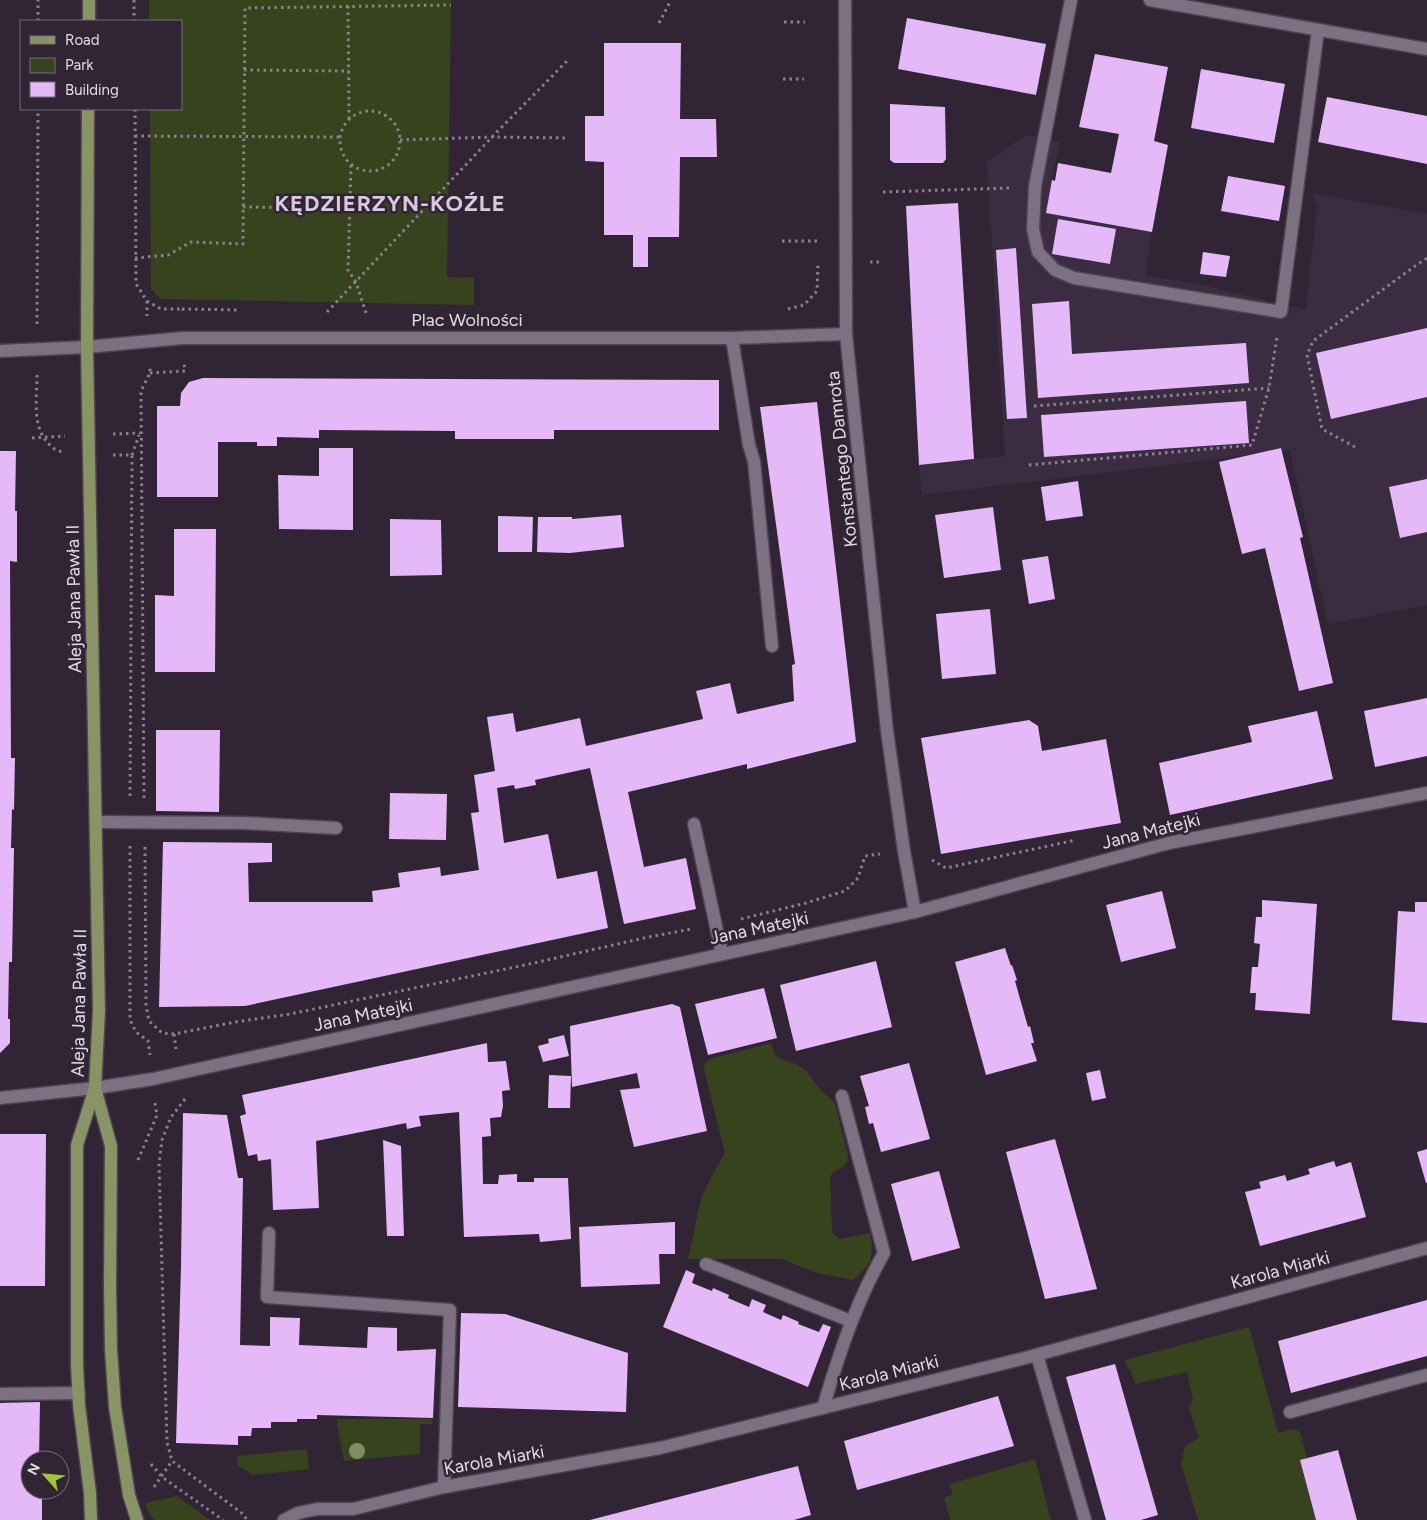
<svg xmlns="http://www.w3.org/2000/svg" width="1427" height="1520" viewBox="0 0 1427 1520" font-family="Figtree,sans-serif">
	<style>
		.built { fill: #3c2c42 }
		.green { fill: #37431d }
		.building { fill: #e5b8f8 }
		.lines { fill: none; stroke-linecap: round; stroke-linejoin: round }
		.minor-casing { stroke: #4d4351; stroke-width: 15 }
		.major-casing { stroke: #4d4351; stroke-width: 15 }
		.path { stroke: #8a808e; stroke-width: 3; stroke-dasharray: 2.5 4; stroke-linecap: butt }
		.minor { stroke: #7d7083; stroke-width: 12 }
		.major { stroke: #889463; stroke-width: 12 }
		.tree { fill: #808d5e }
		.labels { text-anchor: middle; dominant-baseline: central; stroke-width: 5; stroke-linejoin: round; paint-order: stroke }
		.street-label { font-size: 18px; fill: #e1dae5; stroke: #312535 }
		.district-label { font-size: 22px; font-weight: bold; letter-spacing: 1px; fill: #d9cadf; stroke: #312535 }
	</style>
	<rect width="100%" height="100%" fill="#312535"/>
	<!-- built -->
	<path class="built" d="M 1026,135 L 1060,142 L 1052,180 L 1152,232 L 1145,276 L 1194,283 L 1306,310 L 1317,207 L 1312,193 L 1427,214 L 1427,605 L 1328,624 L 1290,450 L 922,495 L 919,465 L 1005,456 L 987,162 Z"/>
	<!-- green -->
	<g class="green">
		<path d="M 149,0 L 451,0 L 447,277 L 474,278 L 474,305 L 161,299 L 151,289 L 150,109 L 181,109 L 181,21 L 149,21 Z"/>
		<path d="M 771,1043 C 777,1068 791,1056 806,1071 C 812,1078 817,1087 824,1093 C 828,1097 832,1099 835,1104 L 848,1155 C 848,1169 838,1167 830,1176 L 832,1231 L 835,1236 L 840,1239 L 870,1233 C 874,1258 872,1264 853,1280 L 817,1273 L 782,1259 L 688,1259 L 701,1199 L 711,1177 L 725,1153 L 704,1069 L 705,1063 L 710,1059 Z"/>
		<path d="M 1249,1327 L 1278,1433 L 1294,1429 L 1300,1432 L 1307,1458 L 1300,1460 L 1316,1520 L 1198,1520 L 1181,1464 L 1185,1446 L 1199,1438 L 1190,1412 L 1189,1406 L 1193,1400 L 1187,1372 L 1135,1384 L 1130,1368 L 1128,1369 L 1125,1360 Z"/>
		<path d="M 337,1419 L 432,1419 L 432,1424 L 420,1424 L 420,1454 L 344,1461 L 337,1424 Z"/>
		<path d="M 307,1449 L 309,1469 L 253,1475 L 237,1465 L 238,1456 Z"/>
		<path d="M 1035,1459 L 1051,1520 L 950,1520 L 944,1498 L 953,1494 L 950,1484 Z"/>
		<path d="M 177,1496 L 210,1520 L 154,1520 L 147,1509 L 145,1503 Z"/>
	</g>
	<!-- building -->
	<g class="building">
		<path d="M 907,18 L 1046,44 L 1036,95 L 898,69 Z"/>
		<path d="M 604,43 L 681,43 L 680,119 L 716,119 L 717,157 L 680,157 L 679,237 L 648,237 L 648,267 L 633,267 L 633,235 L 604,235 L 604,162 L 585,161 L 585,116 L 604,116 Z"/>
		<path d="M 1095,54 L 1168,67 L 1154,141 L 1168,145 L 1152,232 L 1046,213 L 1052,180 L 1055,181 L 1058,163 L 1111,173 L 1119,134 L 1079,127 Z"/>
		<path d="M 1201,69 L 1285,84 L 1274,143 L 1191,128 Z"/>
		<path d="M 1327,97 L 1427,116 L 1427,164 L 1318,142 Z"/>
		<path d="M 890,104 L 945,107 L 946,159 L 943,163 L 894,163 L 890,160 Z"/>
		<path d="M 1228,176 L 1285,186 L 1279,221 L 1221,211 Z"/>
		<path d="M 958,203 L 974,459 L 919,465 L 906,206 Z"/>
		<path d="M 1058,219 L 1116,229 L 1110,264 L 1052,254 Z"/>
		<path d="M 1016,248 L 1027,418 L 1007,419 L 996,250 Z"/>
		<path d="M 1203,252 L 1230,256 L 1226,277 L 1200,274 Z"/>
		<path d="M 1069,301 L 1072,354 L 1246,343 L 1249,383 L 1038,398 L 1032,304 Z"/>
		<path d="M 1427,328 L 1427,397 L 1331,419 L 1316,353 Z"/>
		<path d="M 203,378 L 719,380 L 719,430 L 554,430 L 554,439 L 455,439 L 455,431 L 319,430 L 319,438 L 277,437 L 277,446 L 257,446 L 257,442 L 218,442 L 218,497 L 157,497 L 157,406 L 180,406 L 181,393 L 189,382 Z"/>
		<path d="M 1246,401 L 1249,443 L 1044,457 L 1041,415 Z"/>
		<path d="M 817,402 L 856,742 L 747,769 L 747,764 L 628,792 L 644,867 L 686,858 L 696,909 L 624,924 L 590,768 L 535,780 L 536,785 L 515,789 L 514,785 L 497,788 L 504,843 L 548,834 L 557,879 L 597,871 L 608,928 L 245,1006 L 159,1007 L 163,842 L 272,843 L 272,862 L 248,863 L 249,902 L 373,902 L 372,891 L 400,887 L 398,873 L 440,867 L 441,876 L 479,870 L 471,813 L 479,812 L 474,775 L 495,771 L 487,717 L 513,713 L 516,732 L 580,718 L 586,746 L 703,719 L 696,691 L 730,683 L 737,714 L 794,701 L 792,665 L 795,664 L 760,407 Z"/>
		<path d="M 319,448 L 353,448 L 353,530 L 279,529 L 278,475 L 319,476 Z"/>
		<path d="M 1281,448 L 1303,537 L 1300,538 L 1333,683 L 1299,691 L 1265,548 L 1242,554 L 1219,462 Z"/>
		<path d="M 0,451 L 16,451 L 15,511 L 17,511 L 17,562 L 10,561 L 11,758 L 15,758 L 14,810 L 12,809 L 11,848 L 14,848 L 12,962 L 9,962 L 8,1019 L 10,1019 L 10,1043 L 0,1053 Z"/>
		<path d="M 1427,479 L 1427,532 L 1400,538 L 1389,487 Z"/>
		<path d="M 1078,481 L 1083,516 L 1046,521 L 1041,487 Z"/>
		<path d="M 993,507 L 1001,570 L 944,578 L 935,515 Z"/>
		<path d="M 621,515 L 624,547 L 570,553 L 537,552 L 538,517 L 572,517 L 572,519 Z"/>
		<path d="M 498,516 L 533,517 L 532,552 L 498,552 Z"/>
		<path d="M 390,519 L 441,520 L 442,575 L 390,576 Z"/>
		<path d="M 174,529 L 216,529 L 215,672 L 155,672 L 155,595 L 174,596 Z"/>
		<path d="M 1048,556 L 1055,599 L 1029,604 L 1022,560 Z"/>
		<path d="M 990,609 L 996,674 L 942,679 L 936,614 Z"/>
		<path d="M 1427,698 L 1427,756 L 1375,767 L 1364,711 Z"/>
		<path d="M 1317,711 L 1333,779 L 1170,815 L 1159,763 L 1252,742 L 1248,726 Z"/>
		<path d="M 1029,720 L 1038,726 L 1042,751 L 1106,739 L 1121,823 L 941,854 L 921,738 Z"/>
		<path d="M 156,730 L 220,730 L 219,812 L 156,811 Z"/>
		<path d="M 390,793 L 447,794 L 446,840 L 389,839 Z"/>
		<path d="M 1162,891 L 1176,948 L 1121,962 L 1106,905 Z"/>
		<path d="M 1262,900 L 1317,904 L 1310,1014 L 1255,1010 L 1256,993 L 1250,993 L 1252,967 L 1258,967 L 1260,944 L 1254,943 L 1256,917 L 1262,917 Z"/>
		<path d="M 1415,902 L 1427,902 L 1427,1023 L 1392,1020 L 1398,911 L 1415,912 Z"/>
		<path d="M 1005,948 L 1011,966 L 1012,965 L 1017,980 L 1015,981 L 1028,1027 L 1030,1026 L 1034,1043 L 1031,1043 L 1037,1061 L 986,1075 L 955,962 Z"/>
		<path d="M 876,961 L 892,1027 L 796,1051 L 780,985 Z"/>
		<path d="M 764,988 L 777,1038 L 708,1055 L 695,1004 Z"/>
		<path d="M 672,1004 L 680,1007 L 707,1131 L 634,1147 L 620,1090 L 640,1088 L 637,1073 L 572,1087 L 570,1026 Z"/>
		<path d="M 564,1035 L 569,1056 L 543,1062 L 538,1046 L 549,1043 L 548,1039 Z"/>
		<path d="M 487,1043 L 488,1062 L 506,1061 L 510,1090 L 502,1091 L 503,1106 L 501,1117 L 490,1118 L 491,1136 L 482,1137 L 483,1184 L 498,1184 L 499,1175 L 517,1174 L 517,1182 L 534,1182 L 534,1178 L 568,1178 L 571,1239 L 540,1242 L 539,1234 L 464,1237 L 459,1112 L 419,1116 L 421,1126 L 407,1129 L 406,1123 L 316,1141 L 319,1208 L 273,1210 L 271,1159 L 258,1161 L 257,1154 L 248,1156 L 240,1116 L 246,1114 L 242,1095 Z"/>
		<path d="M 909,1063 L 930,1139 L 881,1152 L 873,1123 L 869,1124 L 865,1107 L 869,1106 L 860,1076 Z"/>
		<path d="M 1100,1070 L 1106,1098 L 1092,1101 L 1086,1073 Z"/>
		<path d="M 549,1075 L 571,1076 L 570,1108 L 548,1108 Z"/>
		<path d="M 183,1113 L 227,1115 L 238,1178 L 243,1178 L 240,1345 L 270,1346 L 270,1317 L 300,1318 L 299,1345 L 367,1348 L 368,1327 L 397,1328 L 397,1351 L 436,1349 L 433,1418 L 317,1415 L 317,1419 L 297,1419 L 297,1422 L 271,1422 L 271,1428 L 252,1428 L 251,1436 L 238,1436 L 238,1445 L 176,1443 L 181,1266 Z"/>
		<path d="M 0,1134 L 46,1134 L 45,1286 L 0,1286 Z"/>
		<path d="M 1055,1139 L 1097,1289 L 1045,1299 L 1006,1152 Z"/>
		<path d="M 383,1140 L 401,1146 L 404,1236 L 387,1236 Z"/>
		<path d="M 1427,1149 L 1427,1183 L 1426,1183 L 1417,1152 Z"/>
		<path d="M 1334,1161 L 1336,1167 L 1351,1162 L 1366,1217 L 1260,1246 L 1245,1192 L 1261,1188 L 1259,1182 L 1285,1175 L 1287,1181 L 1310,1174 L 1308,1169 Z"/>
		<path d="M 939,1171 L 960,1248 L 912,1261 L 891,1184 Z"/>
		<path d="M 675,1222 L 675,1254 L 659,1254 L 660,1284 L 581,1287 L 579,1227 Z"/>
		<path d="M 686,1270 L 695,1274 L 692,1283 L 712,1291 L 713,1288 L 729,1295 L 728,1298 L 749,1307 L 752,1299 L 766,1305 L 763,1312 L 781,1320 L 783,1315 L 799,1322 L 798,1324 L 819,1332 L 823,1324 L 831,1327 L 808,1387 L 663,1327 Z"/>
		<path d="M 1427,1300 L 1427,1356 L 1291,1393 L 1278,1341 Z"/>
		<path d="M 461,1313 L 505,1314 L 628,1353 L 626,1412 L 458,1407 Z"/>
		<path d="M 1115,1364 L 1158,1515 L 1141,1520 L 1106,1520 L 1066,1377 Z"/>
		<path d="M 998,1396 L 1014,1446 L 857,1490 L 844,1441 Z"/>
		<path d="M 40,1402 L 39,1460 L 30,1460 L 30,1490 L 39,1490 L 39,1497 L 42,1497 L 42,1520 L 0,1520 L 0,1403 Z"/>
		<path d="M 1338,1450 L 1357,1520 L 1316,1520 L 1300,1460 Z"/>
		<path d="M 798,1466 L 811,1515 L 794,1520 L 590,1520 Z"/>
	</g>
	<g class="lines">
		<defs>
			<g id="minor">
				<path d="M 845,0 L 846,334 L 887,731 L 904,851 L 915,912"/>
				<path d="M 1071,0 L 1035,186 L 1033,229 L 1038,252 L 1055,270 L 1074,278 L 1281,312 L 1318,30"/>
				<path d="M 1150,0 L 1427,49"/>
				<path d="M 732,338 L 749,445 L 754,461 L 772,646"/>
				<path d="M 0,351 L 87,347 L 183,338 L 732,338 L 846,334"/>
				<path d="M 96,822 L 244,823 L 336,828"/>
				<path d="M 694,824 L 722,954"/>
				<path d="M 0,1098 L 95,1088 L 153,1079 L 915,912 L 1169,843 L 1427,793"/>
				<path d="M 269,1233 L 267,1297 L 450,1310 L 444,1487"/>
				<path d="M 706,1264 L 851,1321"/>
				<path d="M 1037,1355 L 1085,1520"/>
				<path d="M 0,1394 L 79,1393"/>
				<path d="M 823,1408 C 839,1354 856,1302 884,1253 L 842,1096"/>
				<path d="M 1290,1412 L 1427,1375"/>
				<path d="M 284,1520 L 298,1513 L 317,1509 L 353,1509 L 444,1487 L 660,1448 L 1025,1358 L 1427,1248"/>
			</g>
			<g id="major">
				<path d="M 89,21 L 89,0"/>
				<path d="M 88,109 L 87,347 L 99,1011 L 95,1088 L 77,1145 L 77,1365 L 79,1405 L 90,1493 L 91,1520"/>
				<path d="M 95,1088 L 111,1146 L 110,1287 L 111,1350 L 115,1407 L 129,1495 L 137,1520"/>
			</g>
		</defs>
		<!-- minor casing -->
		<use href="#minor" class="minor-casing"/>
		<!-- major casing -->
		<use href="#major" class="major-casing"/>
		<!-- path -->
		<g class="path">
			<path d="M 134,0 L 134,21"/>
			<path d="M 348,6 L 349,119"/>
			<path d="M 38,21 L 38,0"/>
			<path d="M 784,22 L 805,22"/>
			<path d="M 659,23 L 671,0"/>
			<path d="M 244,70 L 349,71"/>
			<path d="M 783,79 L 804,79"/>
			<path d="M 135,109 L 136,284 L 147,301 L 161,309 L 182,309 L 182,311"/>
			<circle cx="370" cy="141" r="30"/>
			<path d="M 135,136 L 341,137"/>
			<path d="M 400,140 L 492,137 L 568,138"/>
			<path d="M 351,165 L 348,270 L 356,282 L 366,313"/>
			<path d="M 883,192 L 1009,188"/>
			<path d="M 243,207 L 349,208"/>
			<path d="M 782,241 L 818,241"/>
			<path d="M 135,258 L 168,255 L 191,242 L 243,244 L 245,8 L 451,5"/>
			<path d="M 870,262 L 881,262"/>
			<path d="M 147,301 L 147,316"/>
			<path d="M 182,309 L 239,310"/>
			<path d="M 788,309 L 804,305 L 817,291 L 818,263"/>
			<path d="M 327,312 L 492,137 L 568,60"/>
			<path d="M 37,324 L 38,109"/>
			<path d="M 150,373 L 185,371 L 184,362"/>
			<path d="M 37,375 C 37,399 31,429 51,446 C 54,450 60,451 65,453"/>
			<path d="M 1034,406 L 1269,388"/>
			<path d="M 113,434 L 140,433"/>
			<path d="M 32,438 L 65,436"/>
			<path d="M 1355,447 L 1322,429 L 1307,355 L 1313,341 L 1415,266 L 1427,258"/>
			<path d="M 113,455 L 132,455 L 130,798"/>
			<path d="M 132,455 L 139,435"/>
			<path d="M 1029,465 L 1252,445 L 1269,388 L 1277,337"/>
			<path d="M 144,798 L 141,391 L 150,373 L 150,367"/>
			<path d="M 130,846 L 130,1020 L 136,1032 L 148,1041 L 150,1055"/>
			<path d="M 145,847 L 146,1005 L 149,1021 L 162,1033 L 174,1034 L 235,1022 L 290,1014 L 525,965 L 644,938 L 691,929"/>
			<path d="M 932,860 L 946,868 L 1076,840"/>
			<path d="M 741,919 L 806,903 L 845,891 L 858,878 L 865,856 L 880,854"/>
			<path d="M 174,1034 L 176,1049"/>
			<path d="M 185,1099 L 171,1117 L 162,1140 L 159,1164 L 167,1442 L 172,1461 L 243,1514 L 247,1520"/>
			<path d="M 138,1160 L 157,1115 L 155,1103"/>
			<path d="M 151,1464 L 162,1477 L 223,1520"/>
			<path d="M 154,1487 L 172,1461"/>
		</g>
		<!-- minor -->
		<use href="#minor" class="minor"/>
		<!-- major -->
		<use href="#major" class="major"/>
	</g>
	<!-- trees -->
	<circle class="tree" cx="357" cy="1451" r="8"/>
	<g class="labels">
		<!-- street labels -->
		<g class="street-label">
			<text x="467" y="320">Plac Wolności</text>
			<text transform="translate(842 459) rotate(-96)">Konstantego Damrota</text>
			<text transform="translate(74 599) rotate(-91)">Aleja Jana Pawła II</text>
			<text transform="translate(1151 831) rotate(-14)">Jana Matejki</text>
			<text transform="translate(759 928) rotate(-12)">Jana Matejki</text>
			<text transform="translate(79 1003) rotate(-89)">Aleja Jana Pawła II</text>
			<text transform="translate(363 1015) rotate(-12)">Jana Matejki</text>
			<text transform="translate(1280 1270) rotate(-15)">Karola Miarki</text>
			<text transform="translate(889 1373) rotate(-14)">Karola Miarki</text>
			<text transform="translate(494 1460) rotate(-10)">Karola Miarki</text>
		</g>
		<!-- district labels -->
		<g class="district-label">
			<text x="390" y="203">KĘDZIERZYN-KOŹLE</text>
		</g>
	</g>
	<!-- legend -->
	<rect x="20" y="20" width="162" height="90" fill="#312535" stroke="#776d7b"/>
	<rect x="30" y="36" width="25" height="8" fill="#889463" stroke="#776d7b"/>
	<text x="65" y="45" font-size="15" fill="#e1dae5">Road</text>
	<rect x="30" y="58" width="25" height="15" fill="#37431d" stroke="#776d7b"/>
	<text x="65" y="70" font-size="15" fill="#e1dae5">Park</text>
	<rect x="30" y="82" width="25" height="15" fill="#e5b8f8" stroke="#776d7b"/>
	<text x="65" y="95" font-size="15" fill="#e1dae5">Building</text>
	<!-- north arrow -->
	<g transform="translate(45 1475) rotate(297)"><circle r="24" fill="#312535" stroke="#776d7b"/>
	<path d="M0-4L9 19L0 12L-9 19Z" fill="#a0c92c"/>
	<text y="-8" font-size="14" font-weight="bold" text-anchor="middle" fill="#e1dae5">N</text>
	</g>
</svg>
